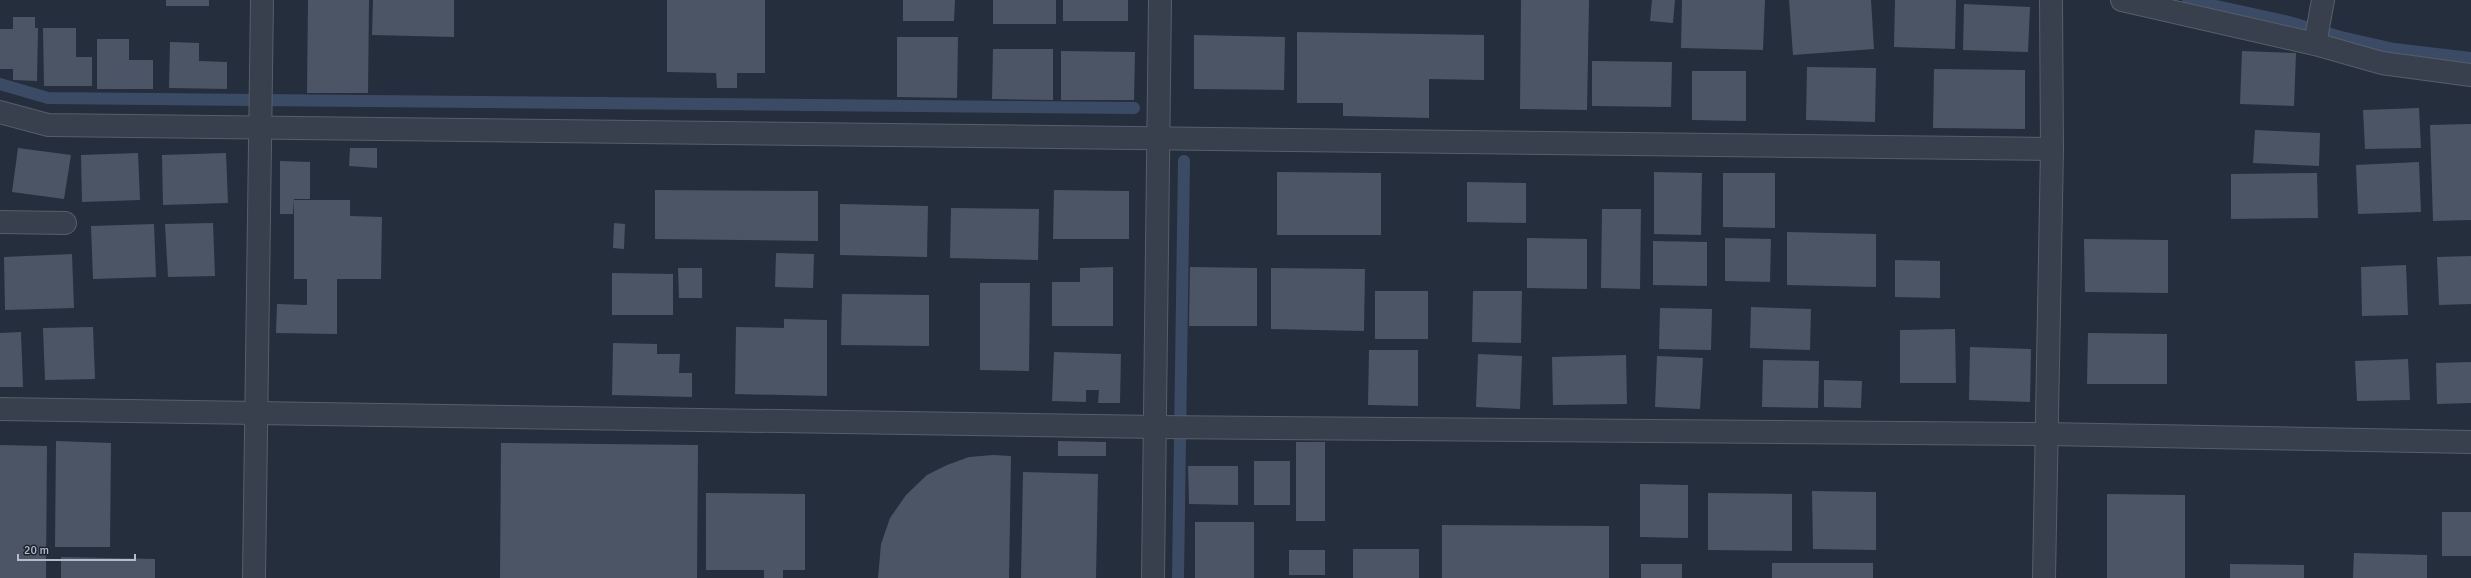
<svg xmlns="http://www.w3.org/2000/svg" width="2471" height="578" viewBox="0 0 2471 578" font-family="Signika,sans-serif">
	<style>
		.lines { fill: none; stroke-linecap: round; stroke-linejoin: round }
		.stream { stroke: #3c4b65; stroke-width: 12 }
		.building { fill: #4b5565 }
		.minor-casing { stroke: #575e6b; stroke-width: 24 }
		.minor { stroke: #39404d; stroke-width: 22 }
	</style>
	<rect width="100%" height="100%" fill="#252e3d"/>
	<g class="lines">
		<!-- stream -->
		<g class="stream">
			<path d="M 2188,0 L 2285,21 L 2341,37 L 2394,49 L 2471,58"/>
			<path d="M 0,84 L 48,98 L 1134,108"/>
			<path d="M 1178,578 L 1184,161"/>
		</g>
	</g>
	<!-- building -->
	<g class="building">
		<rect x="166" y="0" width="43" height="6"/>
		<path d="M 308,0 L 369,0 L 368,93 L 307,93 Z"/>
		<path d="M 373,0 L 454,0 L 454,37 L 372,35 Z"/>
		<path d="M 667,0 L 765,0 L 765,73 L 737,73 L 737,88 L 717,88 L 716,73 L 667,72 Z"/>
		<path d="M 903,0 L 955,0 L 954,21 L 903,21 Z"/>
		<rect x="993" y="0" width="63" height="24"/>
		<rect x="1063" y="0" width="65" height="21"/>
		<path d="M 1521,0 L 1589,0 L 1587,110 L 1520,109 Z"/>
		<path d="M 1652,0 L 1675,0 L 1673,23 L 1650,21 Z"/>
		<path d="M 1682,0 L 1765,0 L 1763,50 L 1681,48 Z"/>
		<path d="M 1789,0 L 1871,0 L 1874,49 L 1793,55 Z"/>
		<path d="M 1895,0 L 1956,0 L 1955,49 L 1894,47 Z"/>
		<path d="M 1964,4 L 2030,7 L 2028,52 L 1963,50 Z"/>
		<path d="M 13,17 L 35,17 L 35,28 L 38,28 L 37,81 L 13,80 L 13,69 L 0,69 L 0,29 L 13,29 Z"/>
		<path d="M 43,28 L 76,28 L 76,57 L 92,57 L 92,86 L 44,86 Z"/>
		<path d="M 1297,32 L 1484,35 L 1484,80 L 1429,79 L 1429,118 L 1343,116 L 1343,103 L 1297,103 Z"/>
		<path d="M 1194,35 L 1285,37 L 1284,90 L 1194,89 Z"/>
		<path d="M 897,37 L 958,37 L 957,98 L 897,97 Z"/>
		<path d="M 97,39 L 129,39 L 129,60 L 153,60 L 153,89 L 97,89 Z"/>
		<path d="M 170,42 L 199,43 L 199,61 L 227,62 L 227,89 L 169,88 Z"/>
		<path d="M 993,49 L 1053,49 L 1053,100 L 992,99 Z"/>
		<path d="M 1061,51 L 1135,52 L 1134,100 L 1061,100 Z"/>
		<path d="M 2242,51 L 2296,53 L 2294,106 L 2240,104 Z"/>
		<path d="M 1592,61 L 1672,62 L 1671,107 L 1592,106 Z"/>
		<path d="M 1807,67 L 1876,68 L 1875,122 L 1806,120 Z"/>
		<path d="M 1934,69 L 2025,70 L 2025,129 L 1933,128 Z"/>
		<path d="M 1692,71 L 1746,71 L 1746,121 L 1692,120 Z"/>
		<path d="M 2419,108 L 2421,148 L 2365,149 L 2363,110 Z"/>
		<path d="M 2471,124 L 2471,220 L 2433,221 L 2430,125 Z"/>
		<path d="M 2255,130 L 2320,133 L 2319,166 L 2253,163 Z"/>
		<path d="M 18,148 L 71,155 L 64,199 L 12,192 Z"/>
		<path d="M 350,148 L 377,148 L 377,168 L 349,166 Z"/>
		<path d="M 138,153 L 140,200 L 82,202 L 81,155 Z"/>
		<path d="M 226,153 L 228,203 L 163,205 L 162,155 Z"/>
		<path d="M 280,161 L 310,162 L 310,199 L 294,199 L 293,214 L 280,214 Z"/>
		<path d="M 2419,162 L 2421,212 L 2358,214 L 2356,165 Z"/>
		<path d="M 1277,172 L 1381,173 L 1381,235 L 1277,235 Z"/>
		<path d="M 1654,172 L 1702,173 L 1701,235 L 1654,234 Z"/>
		<path d="M 1723,173 L 1775,173 L 1775,228 L 1723,227 Z"/>
		<path d="M 2317,173 L 2318,218 L 2231,219 L 2231,174 Z"/>
		<path d="M 1467,182 L 1526,183 L 1526,223 L 1467,222 Z"/>
		<path d="M 655,190 L 818,191 L 818,241 L 655,239 Z"/>
		<path d="M 1054,190 L 1129,191 L 1129,239 L 1053,239 Z"/>
		<path d="M 294,200 L 350,200 L 350,216 L 382,217 L 381,279 L 337,279 L 337,334 L 276,333 L 277,304 L 307,305 L 307,279 L 294,279 Z"/>
		<path d="M 840,204 L 928,206 L 927,257 L 840,255 Z"/>
		<path d="M 951,208 L 1039,209 L 1038,260 L 950,258 Z"/>
		<path d="M 1602,209 L 1641,209 L 1640,289 L 1601,288 Z"/>
		<path d="M 213,223 L 215,276 L 168,277 L 165,224 Z"/>
		<path d="M 614,223 L 625,224 L 624,249 L 613,248 Z"/>
		<path d="M 154,224 L 156,277 L 93,279 L 91,226 Z"/>
		<path d="M 1787,232 L 1876,234 L 1876,287 L 1787,285 Z"/>
		<path d="M 1527,238 L 1587,239 L 1587,289 L 1527,288 Z"/>
		<path d="M 1725,238 L 1771,239 L 1770,282 L 1725,281 Z"/>
		<path d="M 2084,239 L 2168,240 L 2168,293 L 2085,292 Z"/>
		<path d="M 1653,241 L 1707,242 L 1707,286 L 1653,285 Z"/>
		<path d="M 776,253 L 814,254 L 813,288 L 775,287 Z"/>
		<path d="M 72,254 L 74,308 L 5,310 L 4,257 Z"/>
		<path d="M 2471,256 L 2471,304 L 2439,305 L 2437,257 Z"/>
		<path d="M 1895,260 L 1940,261 L 1940,298 L 1895,297 Z"/>
		<path d="M 2406,265 L 2408,315 L 2362,316 L 2361,267 Z"/>
		<path d="M 1113,267 L 1113,326 L 1052,326 L 1052,282 L 1080,282 L 1080,268 Z"/>
		<path d="M 1190,267 L 1257,268 L 1257,326 L 1189,326 Z"/>
		<path d="M 678,268 L 702,268 L 702,298 L 679,298 Z"/>
		<path d="M 1271,268 L 1365,269 L 1364,331 L 1271,329 Z"/>
		<path d="M 612,273 L 673,274 L 673,315 L 612,315 Z"/>
		<path d="M 980,283 L 1030,283 L 1029,371 L 980,370 Z"/>
		<rect x="1375" y="291" width="53" height="48"/>
		<path d="M 1473,291 L 1522,291 L 1521,343 L 1472,342 Z"/>
		<path d="M 842,294 L 929,295 L 929,346 L 841,345 Z"/>
		<path d="M 1751,307 L 1811,309 L 1810,350 L 1750,348 Z"/>
		<path d="M 1660,308 L 1712,309 L 1711,350 L 1659,349 Z"/>
		<path d="M 784,319 L 827,320 L 827,396 L 735,394 L 736,327 L 784,328 Z"/>
		<path d="M 93,327 L 95,379 L 45,380 L 43,328 Z"/>
		<path d="M 1955,329 L 1956,383 L 1900,383 L 1900,330 Z"/>
		<path d="M 21,332 L 23,387 L 0,387 L 0,333 Z"/>
		<path d="M 2088,333 L 2167,334 L 2167,384 L 2087,384 Z"/>
		<path d="M 613,343 L 657,344 L 657,354 L 680,354 L 679,373 L 692,373 L 692,397 L 612,395 Z"/>
		<path d="M 1970,347 L 2031,349 L 2030,402 L 1969,400 Z"/>
		<path d="M 1369,350 L 1418,350 L 1418,406 L 1368,405 Z"/>
		<path d="M 1054,352 L 1121,354 L 1120,403 L 1098,403 L 1099,390 L 1086,390 L 1086,402 L 1052,401 Z"/>
		<path d="M 1478,354 L 1522,356 L 1520,409 L 1476,407 Z"/>
		<path d="M 1626,355 L 1627,404 L 1553,405 L 1552,357 Z"/>
		<path d="M 1657,356 L 1703,358 L 1700,409 L 1655,407 Z"/>
		<path d="M 2408,359 L 2410,400 L 2357,401 L 2355,361 Z"/>
		<path d="M 1763,360 L 1819,361 L 1818,408 L 1762,407 Z"/>
		<path d="M 2471,362 L 2471,403 L 2437,404 L 2436,363 Z"/>
		<path d="M 1824,380 L 1862,381 L 1861,408 L 1824,407 Z"/>
		<path d="M 56,441 L 111,443 L 110,547 L 55,547 Z"/>
		<path d="M 1058,441 L 1106,442 L 1106,456 L 1058,456 Z"/>
		<rect x="1296" y="442" width="29" height="79"/>
		<path d="M 501,443 L 698,445 L 697,578 L 500,578 Z"/>
		<path d="M 0,445 L 47,446 L 46,578 L 0,578 Z"/>
		<path d="M 993,455 L 1011,456 L 1009,578 L 878,578 L 881,544 L 890,518 L 906,495 L 927,475 L 947,465 L 969,457 Z"/>
		<rect x="1254" y="461" width="36" height="44"/>
		<path d="M 1188,466 L 1238,466 L 1238,505 L 1189,504 Z"/>
		<path d="M 1023,472 L 1098,474 L 1096,578 L 1021,578 Z"/>
		<path d="M 1640,484 L 1688,485 L 1688,538 L 1640,537 Z"/>
		<path d="M 1812,491 L 1876,492 L 1876,550 L 1813,549 Z"/>
		<path d="M 706,493 L 805,494 L 805,570 L 783,570 L 783,578 L 764,578 L 764,570 L 706,570 Z"/>
		<path d="M 1708,493 L 1792,494 L 1792,551 L 1708,550 Z"/>
		<path d="M 2107,494 L 2185,495 L 2185,578 L 2107,578 Z"/>
		<rect x="2442" y="512" width="29" height="44"/>
		<rect x="1195" y="522" width="59" height="56"/>
		<path d="M 1442,525 L 1609,526 L 1609,578 L 1442,578 Z"/>
		<rect x="1353" y="549" width="66" height="29"/>
		<rect x="1289" y="550" width="36" height="25"/>
		<path d="M 2354,553 L 2427,555 L 2427,578 L 2353,578 Z"/>
		<path d="M 61,557 L 155,559 L 155,578 L 61,578 Z"/>
		<rect x="1772" y="563" width="101" height="15"/>
		<rect x="1641" y="564" width="41" height="14"/>
		<path d="M 2230,564 L 2304,565 L 2304,578 L 2230,578 Z"/>
	</g>
	<g class="lines">
		<defs>
			<g id="minor">
				<path d="M 2122,0 L 2315,44 L 2382,63 L 2471,75"/>
				<path d="M 2315,44 L 2323,0"/>
				<path d="M 0,112 L 48,125 L 2052,149"/>
				<path d="M 0,222 L 65,223"/>
				<path d="M 0,409 L 1156,427 L 2047,434 L 2471,442"/>
				<path d="M 254,578 L 262,0"/>
				<path d="M 1153,578 L 1160,0"/>
				<path d="M 2044,578 L 2052,149 L 2051,0"/>
			</g>
		</defs>
		<!-- minor casing -->
		<use href="#minor" class="minor-casing"/>
		<!-- minor -->
		<use href="#minor" class="minor"/>
	</g>
	<!-- scale -->
	<path d="M18 554v6h117v-6" fill="none" stroke="#b5bbc8" stroke-width="2"/>
	<text x="24" y="554" font-size="12" fill="#b5bbc8" stroke="#1e2532" stroke-width="3" paint-order="stroke">20 m</text>
</svg>
